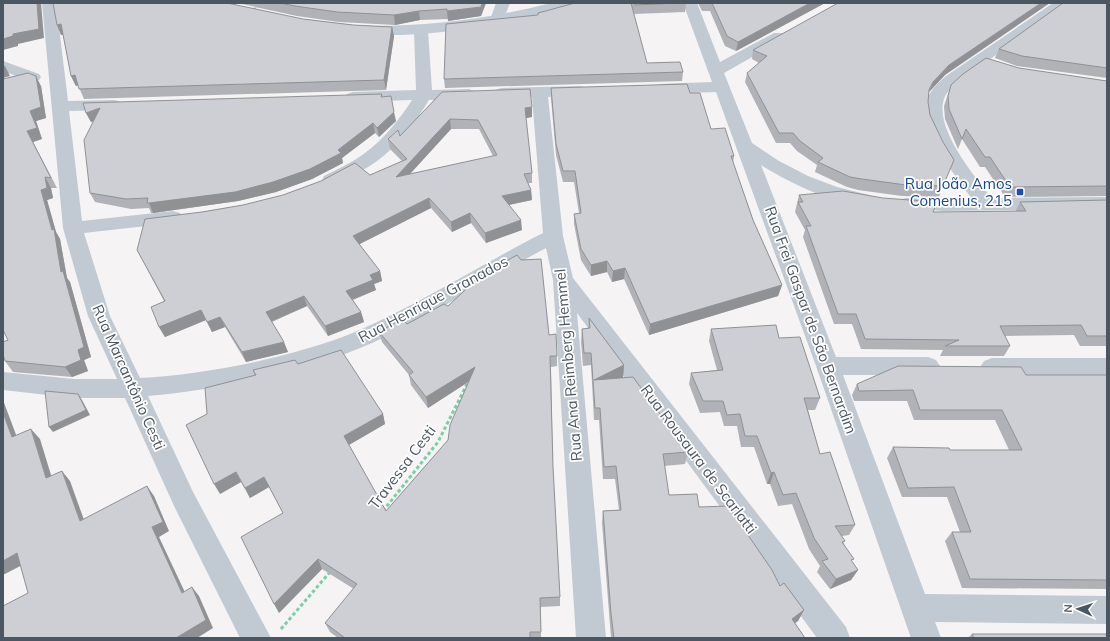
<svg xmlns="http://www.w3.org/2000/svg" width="1110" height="641" viewBox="0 0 1110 641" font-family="Mulish,sans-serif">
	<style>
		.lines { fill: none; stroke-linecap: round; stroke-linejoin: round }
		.path-far1 { stroke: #7ad0a6; stroke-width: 2; stroke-dasharray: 2 1.5; stroke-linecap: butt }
		.path { stroke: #7ad0a6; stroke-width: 3; stroke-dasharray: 3.5 2.5; stroke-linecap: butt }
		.street { fill: #c1cad2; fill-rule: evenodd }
		.secondary { fill: #c1cbd6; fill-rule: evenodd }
		.wall { fill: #b0b2b7; fill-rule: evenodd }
		.shaded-wall { fill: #909195 }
		.building { fill: #cdcfd5; stroke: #909195; fill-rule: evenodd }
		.transit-dot { fill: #1a4fb4; stroke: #fff; stroke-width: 1.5 }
		.labels { text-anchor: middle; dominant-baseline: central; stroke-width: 3.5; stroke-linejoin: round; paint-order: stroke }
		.transit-label { font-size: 15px; fill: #164399; stroke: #fff; text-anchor: end }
		.street-label { font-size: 15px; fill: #4a5661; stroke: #fff }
	</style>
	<rect width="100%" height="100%" fill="#f5f3f3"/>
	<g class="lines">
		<!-- path-far1 -->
		<path class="path-far1" d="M 251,11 L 262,3"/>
		<!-- path -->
		<g class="path">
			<path d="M 383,511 L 438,442 L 468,382"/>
			<path d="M 281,629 L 330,572"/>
		</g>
		<!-- street -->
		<g class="street">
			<path d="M 42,3 L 56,3 L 68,101 L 113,100 L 119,101 L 121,105 L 119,109 L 113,110 L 69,111 L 82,221 L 173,211 L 180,213 L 183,217 L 180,221 L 173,223 L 84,233 L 110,316 L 140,378 C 205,375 294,357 355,332 C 420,304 480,265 543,233 L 532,97 L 495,96 L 493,93 L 495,90 L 501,88 L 581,86 L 587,88 L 589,91 L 587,94 L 548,97 L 563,236 L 573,278 L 846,627 L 850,638 L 817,638 L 577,313 L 606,638 L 576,638 L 553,280 L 546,248 C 487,279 432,316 372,343 C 305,373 221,389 148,396 L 193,492 L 271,638 L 240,638 L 175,508 L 125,398 L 74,398 L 3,390 L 3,372 L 74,379 L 117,379 L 88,316 L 63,228 Z"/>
			<path d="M 496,3 L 510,3 L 502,23 L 492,23 L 490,20 Z"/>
			<path d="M 683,3 L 697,3 L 720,62 L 774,33 L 784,33 L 786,36 L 784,39 L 724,73 L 752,143 L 779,161 L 808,176 L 837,187 L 869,195 L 871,199 L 869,203 C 842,210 783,179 761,165 L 836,357 L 928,357 L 936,360 L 940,366 L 936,372 L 928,375 L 843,375 L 925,594 L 1107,596 L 1107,624 L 935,622 L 941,638 L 911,638 L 816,366 L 716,92 L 659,94 L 653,92 L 651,89 L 653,86 L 659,84 L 712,82 Z"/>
			<path d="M 1053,3 L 1069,3 L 958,82 C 953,87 946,92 944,99 C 934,129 975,176 991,198 L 1107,197 L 1107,209 L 943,211 L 899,208 L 896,204 L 899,200 L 906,198 L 972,199 C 955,175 918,130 927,100 C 930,90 939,82 946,76 Z"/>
			<path d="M 421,27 L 426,28 L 428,31 L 432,90 L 469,89 L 475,91 L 477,94 L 475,97 L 469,99 L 429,100 C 415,123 399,145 377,161 C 365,170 351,176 338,184 L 331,186 L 324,184 L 322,180 L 324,176 C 338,169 353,162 365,153 C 384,139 399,120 412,100 L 353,102 L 347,100 L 345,97 L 347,94 L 353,92 L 416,90 L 414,31 L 416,28 Z"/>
			<path d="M 3,61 L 39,74 L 41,77 L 39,80 L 27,80 L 3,71 Z"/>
			<path d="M 992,358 L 1107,358 L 1107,376 L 992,376 L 984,373 L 980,367 L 984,361 Z"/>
		</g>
		<!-- secondary -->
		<path class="secondary" d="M 551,3 L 575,3 L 573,6 C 517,20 460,33 402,35 C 388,35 371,37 357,33 L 355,30 L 357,27 L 362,26 C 426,27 489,19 551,3 Z"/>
	</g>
	<!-- wall -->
	<g class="wall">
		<path d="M 53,3 L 303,19 L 353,25 L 392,27 L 394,36 L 386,90 L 84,99 L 78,85 L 76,86 L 71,76 L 63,34 L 61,35 Z"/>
		<path d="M 237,3 L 486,3 L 481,16 L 448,21 L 448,19 L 420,20 L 395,25 L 339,22 L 297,16 Z"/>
		<path d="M 631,3 L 686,3 L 685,12 L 634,14 Z"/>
		<path d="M 698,3 L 825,3 L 736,51 L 725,46 L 710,11 L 702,11 Z"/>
		<path d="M 1107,3 L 1107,78 L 1017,66 L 995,58 L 999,49 Z"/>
		<path d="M 753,50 L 945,75 L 929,92 L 928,102 L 943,186 L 939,197 L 902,196 L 858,190 L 847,187 L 815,172 L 817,165 L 797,151 L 790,143 L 776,143 L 745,82 L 747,73 L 759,63 L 752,59 Z"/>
		<path d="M 647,63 L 683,72 L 682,81 L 445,88 L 444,79 Z"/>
		<path d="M 1019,68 L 1107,81 L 1107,196 L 1005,197 L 985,167 L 980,167 L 962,139 L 958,149 L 945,119 L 944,106 L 951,85 Z"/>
		<path d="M 3,79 L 41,86 L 46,118 L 36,121 L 42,139 L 33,142 L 57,188 L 51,188 L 53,198 L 47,200 L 56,232 L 60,239 L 67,278 L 70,282 L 91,357 L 84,360 L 88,371 L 72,377 L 13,372 L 5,361 L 8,340 Z"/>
		<path d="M 551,88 L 690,93 L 711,129 L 734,156 L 733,163 L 753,220 L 782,285 L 778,296 L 649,335 L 624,279 L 612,282 L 607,272 L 591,276 L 581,260 L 574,224 L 574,214 L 579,213 L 574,182 L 563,182 L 556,155 L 551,98 Z"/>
		<path d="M 442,92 L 532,107 L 532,117 L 526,118 L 532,173 L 532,183 L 528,183 L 531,190 L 532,200 L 509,205 L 522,230 L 486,243 L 471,223 L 452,232 L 431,208 L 359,244 L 380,271 L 382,281 L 374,284 L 376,290 L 353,300 L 361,312 L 364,322 L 328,336 L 307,306 L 272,322 L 288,352 L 246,362 L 225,327 L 212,332 L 206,320 L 165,337 L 159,327 L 164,301 L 137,250 L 202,212 L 243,205 L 370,175 L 402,161 L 390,149 L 388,139 L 400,136 ZM 451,129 L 479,129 L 493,156 L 410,174 Z"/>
		<path d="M 383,97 L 396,121 L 379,137 L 375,133 L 342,158 L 343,163 L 312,179 L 276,192 L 238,201 L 153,213 L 151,213 L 149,208 L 131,209 L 95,202 L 90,193 L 94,121 L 91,122 L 86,113 Z"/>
		<path d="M 799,195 L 933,212 L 1015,212 L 1020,202 L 1107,200 L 1107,346 L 1080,346 L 1074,335 L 1005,336 L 1010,346 L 1004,356 L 940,356 L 943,350 L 861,349 L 852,324 L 834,324 L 803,237 L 805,230 L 795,212 Z"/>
		<path d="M 448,306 L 549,335 L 557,356 L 557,366 L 551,367 L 553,467 L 560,597 L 560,606 L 541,607 L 541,638 L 338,638 L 330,632 L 325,623 L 354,589 L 322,569 L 279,613 L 283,513 L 269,487 L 250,498 L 241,482 L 220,494 L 255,376 L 253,370 L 298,364 L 383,414 L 385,424 L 349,445 L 386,511 L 448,440 L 468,382 L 428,408 L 411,385 L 409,375 L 382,342 L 379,332 L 407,324 Z"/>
		<path d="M 589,318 L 624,365 L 623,378 L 688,452 L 685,464 L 664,466 L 669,495 L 699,507 L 780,586 L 804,610 L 798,621 L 795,623 L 805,638 L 611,638 L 602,523 L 603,511 L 619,510 L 615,479 L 603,479 L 599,420 L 594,420 L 591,365 L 583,366 L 581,342 L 582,329 L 588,328 Z"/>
		<path d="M 711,329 L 779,338 L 820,398 L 815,410 L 808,410 L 820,454 L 855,525 L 849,535 L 842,536 L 844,544 L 852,562 L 858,570 L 851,580 L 830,589 L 817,572 L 820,566 L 809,549 L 792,504 L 778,506 L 770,484 L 767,484 L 754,447 L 741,447 L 737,426 L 724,426 L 720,412 L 700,413 L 689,384 L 691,373 L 717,370 L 709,341 Z"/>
		<path d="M 1026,375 L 1107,375 L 1107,589 L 962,588 L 945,541 L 952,532 L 960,532 L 947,497 L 902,497 L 887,458 L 893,447 L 950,450 L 1009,450 L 995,420 L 914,420 L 907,401 L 854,401 L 852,395 L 857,384 Z"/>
		<path d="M 972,634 L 1107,638 L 968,638 Z"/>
	</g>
	<!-- shaded-wall -->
	<g class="shaded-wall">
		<path d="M 37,3 L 41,3 L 44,38 L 18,44 L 18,46 L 3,50 L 3,39 Z"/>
		<path d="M 482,3 L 486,3 L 481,16 L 448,21 L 447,11 Z"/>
		<path d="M 810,3 L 825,3 L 736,51 L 738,42 Z"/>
		<path d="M 1041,3 L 1050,3 L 945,75 L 929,92 L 926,100 L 933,82 L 949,65 Z"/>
		<path d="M 419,11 L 420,20 L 395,25 L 394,15 Z"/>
		<path d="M 61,24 L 66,34 L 61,35 L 57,25 Z"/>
		<path d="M 392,27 L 394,36 L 386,90 L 384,80 Z"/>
		<path d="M 3,66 L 5,66 L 10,76 L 3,78 Z"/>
		<path d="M 75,75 L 79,85 L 76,86 L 71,76 Z"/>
		<path d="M 36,76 L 41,86 L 46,118 L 36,121 L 42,139 L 33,142 L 57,188 L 27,131 L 30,111 Z"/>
		<path d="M 532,107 L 532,117 L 526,118 L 525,108 Z"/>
		<path d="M 100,108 L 105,117 L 91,122 L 86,113 Z"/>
		<path d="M 394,112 L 396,121 L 379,137 L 377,128 Z"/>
		<path d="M 450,119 L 451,129 L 398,187 L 396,177 Z"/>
		<path d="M 373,123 L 375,133 L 342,158 L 343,163 L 312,179 L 276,192 L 238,201 L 153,213 L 149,203 L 338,150 Z"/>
		<path d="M 45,177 L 51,188 L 53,198 L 47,200 L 56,232 L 60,239 L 67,278 L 70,282 L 91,357 L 84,360 L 88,371 L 72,377 L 65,367 L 78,350 L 52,230 L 41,190 Z"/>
		<path d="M 531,190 L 532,200 L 503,206 L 502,196 Z"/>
		<path d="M 429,198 L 431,208 L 356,246 L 353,236 Z"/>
		<path d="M 470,213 L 471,223 L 452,232 L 451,222 Z"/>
		<path d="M 521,220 L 522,230 L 486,243 L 485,233 Z"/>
		<path d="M 607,261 L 607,272 L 591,276 L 591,265 Z"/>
		<path d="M 625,268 L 624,279 L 612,282 L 613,271 Z"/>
		<path d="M 380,271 L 382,281 L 374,284 L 376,290 L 349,301 L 346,291 L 370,275 Z"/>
		<path d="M 782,285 L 778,296 L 649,335 L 650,324 Z"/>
		<path d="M 304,296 L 307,306 L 270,322 L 266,312 Z"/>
		<path d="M 201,310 L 206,320 L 165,337 L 159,327 Z"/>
		<path d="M 361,312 L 364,322 L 328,336 L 325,326 Z"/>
		<path d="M 220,317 L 225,327 L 212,332 L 207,322 Z"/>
		<path d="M 284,342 L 288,352 L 246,362 L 242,352 Z"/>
		<path d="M 624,365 L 623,378 L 594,380 Z"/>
		<path d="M 475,367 L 476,377 L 428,408 L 426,397 Z"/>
		<path d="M 78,394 L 82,400 L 90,415 L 53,432 L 49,427 Z"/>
		<path d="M 3,400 L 21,448 L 12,437 L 3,413 Z"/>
		<path d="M 383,414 L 385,424 L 347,446 L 344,436 Z"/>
		<path d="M 31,429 L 40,439 L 55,488 L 46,478 Z"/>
		<path d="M 62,471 L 70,481 L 88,531 L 80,521 Z"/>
		<path d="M 236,472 L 241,482 L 220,494 L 214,484 Z"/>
		<path d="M 774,472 L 770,484 L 767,484 L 771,473 Z"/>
		<path d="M 264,477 L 269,487 L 250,498 L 245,488 Z"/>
		<path d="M 147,486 L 154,496 L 169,531 L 159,537 L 189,601 L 182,593 L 152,527 Z"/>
		<path d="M 17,553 L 26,563 L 3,575 L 3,561 Z"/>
		<path d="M 318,559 L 322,569 L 279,613 L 274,604 Z"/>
		<path d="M 858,570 L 851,580 L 830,589 L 836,579 Z"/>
		<path d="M 192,587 L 199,596 L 213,628 L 197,638 L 176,638 Z"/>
		<path d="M 804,610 L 798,621 L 786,629 L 792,619 Z"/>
	</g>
	<!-- building -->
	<g class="building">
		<path d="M 3,3 L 37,3 L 39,29 L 13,34 L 13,36 L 3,39 Z"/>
		<path d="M 53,3 L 227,3 L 303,19 L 353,25 L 392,27 L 384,80 L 79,89 L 75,75 L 71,76 L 61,24 L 57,25 Z"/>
		<path d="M 280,3 L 482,3 L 481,7 L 447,11 L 447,9 L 419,11 L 394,15 L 337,12 L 295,6 Z"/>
		<path d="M 575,3 L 631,3 L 647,63 L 680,62 L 683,72 L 444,79 L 446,24 L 538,15 L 538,13 Z"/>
		<path d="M 634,3 L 677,3 L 635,5 Z"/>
		<path d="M 712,3 L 810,3 L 738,42 L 727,36 Z"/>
		<path d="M 838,3 L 1041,3 L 949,65 L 933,82 L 929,90 L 928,102 L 930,115 L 943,142 L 954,160 L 943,186 L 906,185 L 862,179 L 850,177 L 818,162 L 823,158 L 800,141 L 793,133 L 779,133 L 747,73 L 767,56 L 753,50 Z"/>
		<path d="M 1063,3 L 1107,3 L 1107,68 L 1022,56 L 999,49 Z"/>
		<path d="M 986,58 L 1019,68 L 1107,81 L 1107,186 L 1010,187 L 990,157 L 985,157 L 966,129 L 962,139 L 949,109 L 948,96 L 951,85 L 963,74 Z"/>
		<path d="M 28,73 L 36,76 L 41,107 L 30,111 L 37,128 L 27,131 L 51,178 L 45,177 L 47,188 L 41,190 L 52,230 L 54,229 L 61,272 L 63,271 L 84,347 L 78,350 L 81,360 L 65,367 L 5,361 L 3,354 L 3,342 L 8,340 L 3,330 L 3,79 Z"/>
		<path d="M 687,84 L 690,93 L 700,93 L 711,129 L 725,128 L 734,156 L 731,156 L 753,220 L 782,285 L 650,324 L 625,268 L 613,271 L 607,261 L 591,265 L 581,249 L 574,214 L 581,213 L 575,171 L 563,171 L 556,144 L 551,88 Z"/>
		<path d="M 530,89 L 532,107 L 525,108 L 532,173 L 524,174 L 531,190 L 502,196 L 521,220 L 485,233 L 470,213 L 451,222 L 429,198 L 353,236 L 380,271 L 370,275 L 373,280 L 346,291 L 361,312 L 325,326 L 304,296 L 266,312 L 284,342 L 242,352 L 220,317 L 207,322 L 201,310 L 159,327 L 151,307 L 165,301 L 137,250 L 145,219 L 202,212 L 243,205 L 283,195 L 321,181 L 355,163 L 370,175 L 407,159 L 388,139 L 398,130 L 400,136 L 442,92 ZM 450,119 L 478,120 L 497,155 L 396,177 Z"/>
		<path d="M 382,94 L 381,97 L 391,96 L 394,112 L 377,128 L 373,123 L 338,150 L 341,153 L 310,169 L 273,182 L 235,192 L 149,203 L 147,203 L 148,198 L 126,199 L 90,193 L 84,140 L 100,108 L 86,113 L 83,103 Z"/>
		<path d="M 843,191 L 883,198 L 937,202 L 933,212 L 1026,211 L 1020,202 L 1107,200 L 1107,336 L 1087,336 L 1081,325 L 1000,326 L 1010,346 L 945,346 L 959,340 L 865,339 L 856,314 L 838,314 L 806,226 L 811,226 L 798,202 L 803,202 L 799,195 Z"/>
		<path d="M 517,255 L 521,260 L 541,259 L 549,335 L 556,334 L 557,356 L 550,356 L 553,467 L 560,597 L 540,598 L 541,632 L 530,632 L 530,638 L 345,638 L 325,623 L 357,584 L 318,559 L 274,604 L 241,537 L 283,513 L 264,477 L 245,488 L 236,472 L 214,484 L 186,425 L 207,414 L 205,388 L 256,375 L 253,370 L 295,360 L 298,364 L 341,350 L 383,414 L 344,436 L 386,511 L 448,440 L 450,425 L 475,367 L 426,397 L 409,375 L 413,372 L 379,332 L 402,319 L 407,324 L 444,304 L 448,306 L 479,277 Z"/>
		<path d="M 589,318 L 624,365 L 594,380 L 633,377 L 688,452 L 663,454 L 669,495 L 697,494 L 699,507 L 728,506 L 772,570 L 780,586 L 784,583 L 804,610 L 792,619 L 805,638 L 614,638 L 611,614 L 603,511 L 621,510 L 616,466 L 604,467 L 600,408 L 595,408 L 591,353 L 584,353 L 582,329 L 590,328 Z"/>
		<path d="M 776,325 L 779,338 L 800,337 L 820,398 L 804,398 L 820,454 L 830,452 L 855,525 L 835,526 L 845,541 L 842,542 L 854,559 L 851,560 L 858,570 L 836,579 L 822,561 L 828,559 L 814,538 L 796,493 L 783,495 L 774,472 L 771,473 L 757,436 L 745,436 L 740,414 L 727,415 L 723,401 L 703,401 L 691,373 L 723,370 L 711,329 Z"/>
		<path d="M 898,366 L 1021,367 L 1026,375 L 1107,375 L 1107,580 L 970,579 L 952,532 L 971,532 L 954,487 L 908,488 L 893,447 L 949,448 L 950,450 L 1022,450 L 1002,410 L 920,410 L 913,390 L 859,391 L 857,384 Z"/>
		<path d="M 45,391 L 78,394 L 86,410 L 49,427 Z"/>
		<path d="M 3,413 L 12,437 L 31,429 L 46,478 L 62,471 L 80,521 L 147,486 L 163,522 L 152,527 L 182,593 L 192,587 L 206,620 L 176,638 L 3,638 L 3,606 L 28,593 L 17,553 L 3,561 Z"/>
		<path d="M 972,634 L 1106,634 L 1107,638 L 974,638 Z"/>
	</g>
	<!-- markers -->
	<rect class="transit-dot" x="1016" y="188" width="8" height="8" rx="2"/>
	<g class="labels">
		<!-- transit labels -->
		<g class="transit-label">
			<text x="1012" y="183">Rua João Amos<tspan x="1012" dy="17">Comenius, 215</tspan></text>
		</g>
		<!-- street labels -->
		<g class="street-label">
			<text transform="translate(433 299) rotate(-28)">Rua Henrique Granados</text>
			<text transform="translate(811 320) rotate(70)">Rua Frei Gaspar de São Bernardim</text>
			<text transform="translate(568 365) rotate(-95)">Rua Ana Reimberg Hemmel</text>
			<text transform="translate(129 377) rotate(66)">Rua Marcantônio Cesti</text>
			<text transform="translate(699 459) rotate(53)">Rua Rousaura de Scarlatti</text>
			<text transform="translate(402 467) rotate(-53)">Travessa Cesti</text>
		</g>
	</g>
	<!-- border -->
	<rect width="1110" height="641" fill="none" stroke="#4a5661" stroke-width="8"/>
	<!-- north arrow -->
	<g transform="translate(1078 609) rotate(273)" stroke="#ffffff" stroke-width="3" paint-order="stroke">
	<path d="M0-3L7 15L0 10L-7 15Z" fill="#4a5661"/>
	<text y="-6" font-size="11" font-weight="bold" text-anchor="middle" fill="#4a5661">N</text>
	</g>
</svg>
